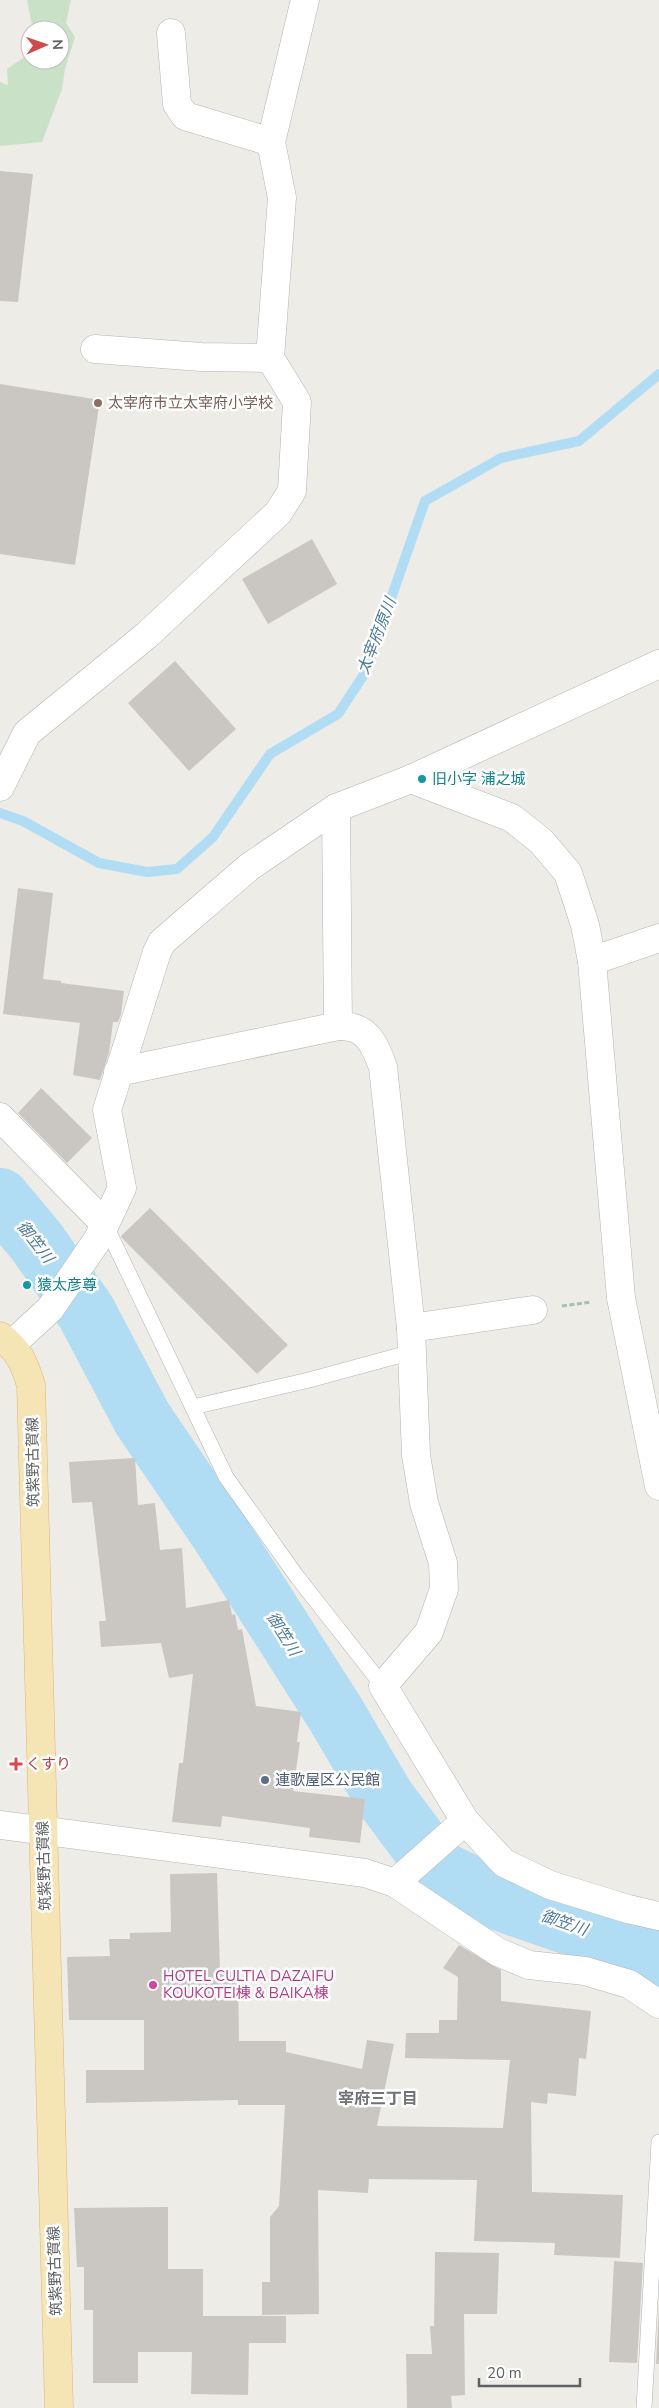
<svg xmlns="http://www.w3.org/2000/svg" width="659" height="2408" viewBox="0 0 659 2408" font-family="'Nunito Sans','Noto Sans JP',sans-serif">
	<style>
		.green { fill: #c9e2c7 }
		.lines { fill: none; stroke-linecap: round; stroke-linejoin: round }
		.stream { stroke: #b1ddf4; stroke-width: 10 }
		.river { stroke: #b1ddf4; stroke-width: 60 }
		.building { fill: #cac7c3 }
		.service-casing { stroke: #b2b4b7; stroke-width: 16 }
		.minor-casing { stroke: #b2b4b7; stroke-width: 29 }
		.primary-casing { stroke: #dfb66f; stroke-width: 29 }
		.path { stroke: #a1c3a8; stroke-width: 3; stroke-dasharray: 5 2.5; stroke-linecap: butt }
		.service { stroke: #fff; stroke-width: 15 }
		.minor { stroke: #fff; stroke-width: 28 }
		.primary { stroke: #f5e5b5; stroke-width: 28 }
		.education-dot { fill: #8d6e63; stroke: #fff; stroke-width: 2 }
		.culture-dot { fill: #0f9aa8; stroke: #fff; stroke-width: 2 }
		.health-dot { fill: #e0444e; stroke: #fff; stroke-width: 2 }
		.service-dot { fill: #5c6f8a; stroke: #fff; stroke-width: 2 }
		.hotel-dot { fill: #d1479c; stroke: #fff; stroke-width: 2 }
		.labels { text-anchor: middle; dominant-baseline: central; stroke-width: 5; stroke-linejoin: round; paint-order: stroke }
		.education-label { font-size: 15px; fill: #785e54; stroke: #fff; text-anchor: start }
		.culture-label { font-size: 15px; fill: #0d838f; stroke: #fff; text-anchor: start }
		.street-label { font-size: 15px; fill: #5e6265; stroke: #fff }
		.health-label { font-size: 15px; fill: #be3a42; stroke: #fff; text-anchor: start }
		.service-label { font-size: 15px; fill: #4e5e75; stroke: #fff; text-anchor: start }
		.hotel-label { font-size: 15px; fill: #b23c85; stroke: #fff; text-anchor: start }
		.water-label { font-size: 16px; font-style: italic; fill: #4c7a9c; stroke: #fff }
		.neighbourhood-label { font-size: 16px; font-weight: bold; fill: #6f7477; stroke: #fff }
	</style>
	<rect width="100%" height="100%" fill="#eeece7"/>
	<!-- green -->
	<path class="green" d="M 27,0 L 71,0 L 66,23 L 75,37 L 65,69 L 62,89 L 42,142 L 0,146 L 0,82 L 8,85 L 7,69 L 30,53 L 30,60 L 60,60 L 60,30 L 33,30 Z"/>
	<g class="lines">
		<!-- stream -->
		<path class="stream" d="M 0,813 L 23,821 L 99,863 L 147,872 L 177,869 L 213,837 L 270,754 L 338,714 L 365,673 L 425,501 L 501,458 L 579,441 L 659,374"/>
		<!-- river -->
		<path class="river" d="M 0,1198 L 36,1241 L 86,1312 L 142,1418 L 224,1539 L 335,1713 L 385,1798 L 439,1870 L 503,1902 L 659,1956"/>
	</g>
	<!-- building -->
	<g class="building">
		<path d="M 0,171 L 33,174 L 18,302 L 0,301 Z"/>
		<path d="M 0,384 L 100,400 L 75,565 L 0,554 Z"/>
		<path d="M 312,539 L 337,584 L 268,624 L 242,579 Z"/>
		<path d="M 175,661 L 236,729 L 189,771 L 128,703 Z"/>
		<path d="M 18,888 L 53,893 L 43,979 L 61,981 L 61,983 L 124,991 L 121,1014 L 118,1022 L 113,1022 L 109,1053 L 100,1080 L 73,1075 L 80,1023 L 3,1014 Z"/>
		<path d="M 41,1088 L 92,1138 L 67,1163 L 18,1113 Z"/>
		<path d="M 150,1208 L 288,1345 L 257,1374 L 122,1238 L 121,1236 Z"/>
		<path d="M 135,1458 L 138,1505 L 155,1503 L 160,1550 L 182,1548 L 186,1608 L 229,1600 L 232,1615 L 235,1614 L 238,1630 L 242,1629 L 256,1706 L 301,1712 L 297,1742 L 300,1742 L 293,1791 L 365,1799 L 360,1843 L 309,1837 L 310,1828 L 222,1816 L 221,1827 L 172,1822 L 179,1763 L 183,1763 L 193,1674 L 169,1678 L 161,1643 L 101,1647 L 99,1621 L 106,1621 L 92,1502 L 72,1503 L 69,1462 Z"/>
		<path d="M 217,1873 L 220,1971 L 238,1971 L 239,2041 L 286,2041 L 286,2052 L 362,2069 L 367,2040 L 394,2044 L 377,2126 L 503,2128 L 510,2060 L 405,2058 L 406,2033 L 439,2033 L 439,2020 L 457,2020 L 458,1977 L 443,1968 L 459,1945 L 501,1970 L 501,2001 L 591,2011 L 586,2059 L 579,2058 L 576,2096 L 548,2093 L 547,2104 L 531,2102 L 532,2192 L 623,2195 L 620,2258 L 554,2255 L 555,2243 L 474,2241 L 477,2180 L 369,2179 L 368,2193 L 318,2190 L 319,2314 L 262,2315 L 262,2282 L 270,2282 L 270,2217 L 279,2206 L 285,2105 L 238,2105 L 238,2100 L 86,2103 L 86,2070 L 144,2070 L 144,2020 L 69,2020 L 67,1957 L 110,1956 L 109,1939 L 130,1939 L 130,1933 L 171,1932 L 170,1874 Z"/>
		<path d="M 168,2207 L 168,2269 L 203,2269 L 203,2316 L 286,2316 L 286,2343 L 249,2343 L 248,2395 L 191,2394 L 192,2352 L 138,2352 L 138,2383 L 93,2383 L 93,2310 L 84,2310 L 84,2267 L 77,2267 L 74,2208 Z"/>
		<path d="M 435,2252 L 499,2253 L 497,2314 L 464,2314 L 465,2395 L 451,2396 L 452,2408 L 407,2408 L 406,2354 L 432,2354 L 430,2326 L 434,2326 Z"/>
		<path d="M 614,2261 L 643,2263 L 637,2363 L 609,2362 Z"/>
		<path d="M 659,2309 L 659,2364 L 656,2364 Z"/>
	</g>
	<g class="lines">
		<defs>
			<g id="service">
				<path d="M 105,1224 L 226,1477 L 298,1578 L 383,1686"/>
				<path d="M 193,1407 L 309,1380 L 412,1352"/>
				<path d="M 644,2408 L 659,2142"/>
			</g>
			<g id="minor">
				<path d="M 171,33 L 177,104 L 185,116 L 271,142"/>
				<path d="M 95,349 L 201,357 L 270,358"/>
				<path d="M 411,779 L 512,818 L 541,841 L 568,873 L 585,925 L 592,961 L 621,1298 L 659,1486"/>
				<path d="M 0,787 L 27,733 L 147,635 L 278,513 L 292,491 L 297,402 L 270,358 L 282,198 L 271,142 L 305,0"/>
				<path d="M 336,808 L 338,1026"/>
				<path d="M 592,961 L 659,938"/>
				<path d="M 118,1072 L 338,1026 C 367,1025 374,1043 383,1067 L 411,1328 L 416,1455 L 424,1503 L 443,1563 L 444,1589 L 429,1632 L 383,1686 L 465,1821 L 504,1863 L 550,1885 L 628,1909 L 659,1916"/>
				<path d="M 0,1117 L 105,1224"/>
				<path d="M 411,1328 L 533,1310"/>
				<path d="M 11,1345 L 50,1309 L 98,1239 L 122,1188 L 107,1110 L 157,952 L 162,942 L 249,867 L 336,808 L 411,779 L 659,664"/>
				<path d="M 0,1825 L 365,1873 L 395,1883 L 498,1952 L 529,1965 L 585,1971 L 629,1984 L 659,2004"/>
				<path d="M 395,1883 L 465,1821"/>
			</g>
			<path id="primary" d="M 0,1336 C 19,1351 24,1362 31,1385 L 59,2408"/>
		</defs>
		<!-- service casing -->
		<use href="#service" class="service-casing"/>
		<!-- minor casing -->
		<use href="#minor" class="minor-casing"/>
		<!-- primary casing -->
		<use href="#primary" class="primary-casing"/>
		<!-- path -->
		<path class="path" d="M 562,1306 L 591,1302"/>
		<!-- service -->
		<use href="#service" class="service"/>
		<!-- minor -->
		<use href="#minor" class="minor"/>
		<!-- primary -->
		<use href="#primary" class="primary"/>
	</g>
	<!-- markers -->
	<circle class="education-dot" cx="98" cy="403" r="5"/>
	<g class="culture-dot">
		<circle cx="422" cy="779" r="5"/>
		<circle cx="27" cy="1285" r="5"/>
	</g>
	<path class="health-dot" d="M13.5 1756.5h5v5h5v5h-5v5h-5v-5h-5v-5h5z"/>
	<circle class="service-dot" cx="265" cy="1780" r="5"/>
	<circle class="hotel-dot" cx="153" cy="1985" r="5"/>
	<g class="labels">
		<!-- education labels -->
		<g class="education-label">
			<text x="108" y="403">太宰府市立太宰府小学校</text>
		</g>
		<!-- culture labels -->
		<g class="culture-label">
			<text x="432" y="779">旧小字 浦之城</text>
			<text x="37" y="1285">猿太彦尊</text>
		</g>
		<!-- street labels -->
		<g class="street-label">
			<text transform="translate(33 1462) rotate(-91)">筑紫野古賀線</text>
			<text transform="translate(44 1866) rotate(-92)">筑紫野古賀線</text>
			<text transform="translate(55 2271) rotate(-92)">筑紫野古賀線</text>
		</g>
		<!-- health labels -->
		<g class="health-label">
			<text x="26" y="1764">くすり</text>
		</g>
		<!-- service labels -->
		<g class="service-label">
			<text x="275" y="1780">連歌屋区公民館</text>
		</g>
		<!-- hotel labels -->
		<g class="hotel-label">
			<text x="163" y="1976">HOTEL CULTIA DAZAIFU<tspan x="163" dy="17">KOUKOTEI棟 &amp; BAIKA棟</tspan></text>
		</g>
		<!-- water labels -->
		<g class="water-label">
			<text transform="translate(377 636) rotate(-69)">太宰府原川</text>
			<text transform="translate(35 1242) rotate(52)">御笠川</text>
			<text transform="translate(283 1634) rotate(58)">御笠川</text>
			<text transform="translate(564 1923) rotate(19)">御笠川</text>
		</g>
		<!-- neighbourhood labels -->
		<g class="neighbourhood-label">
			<text x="378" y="2099">宰府三丁目</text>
		</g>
	</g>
	<!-- north arrow -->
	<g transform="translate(45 45) rotate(88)"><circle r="24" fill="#ffffff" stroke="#bfc0c1"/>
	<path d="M0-4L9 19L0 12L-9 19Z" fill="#d34849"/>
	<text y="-8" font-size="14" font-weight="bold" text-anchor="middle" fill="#5e6265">N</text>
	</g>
	<!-- scale -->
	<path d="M479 2378v8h101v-8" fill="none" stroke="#5e6265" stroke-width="2.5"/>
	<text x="487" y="2378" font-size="15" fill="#5e6265" stroke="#ffffff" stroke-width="4" paint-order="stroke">20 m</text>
</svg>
